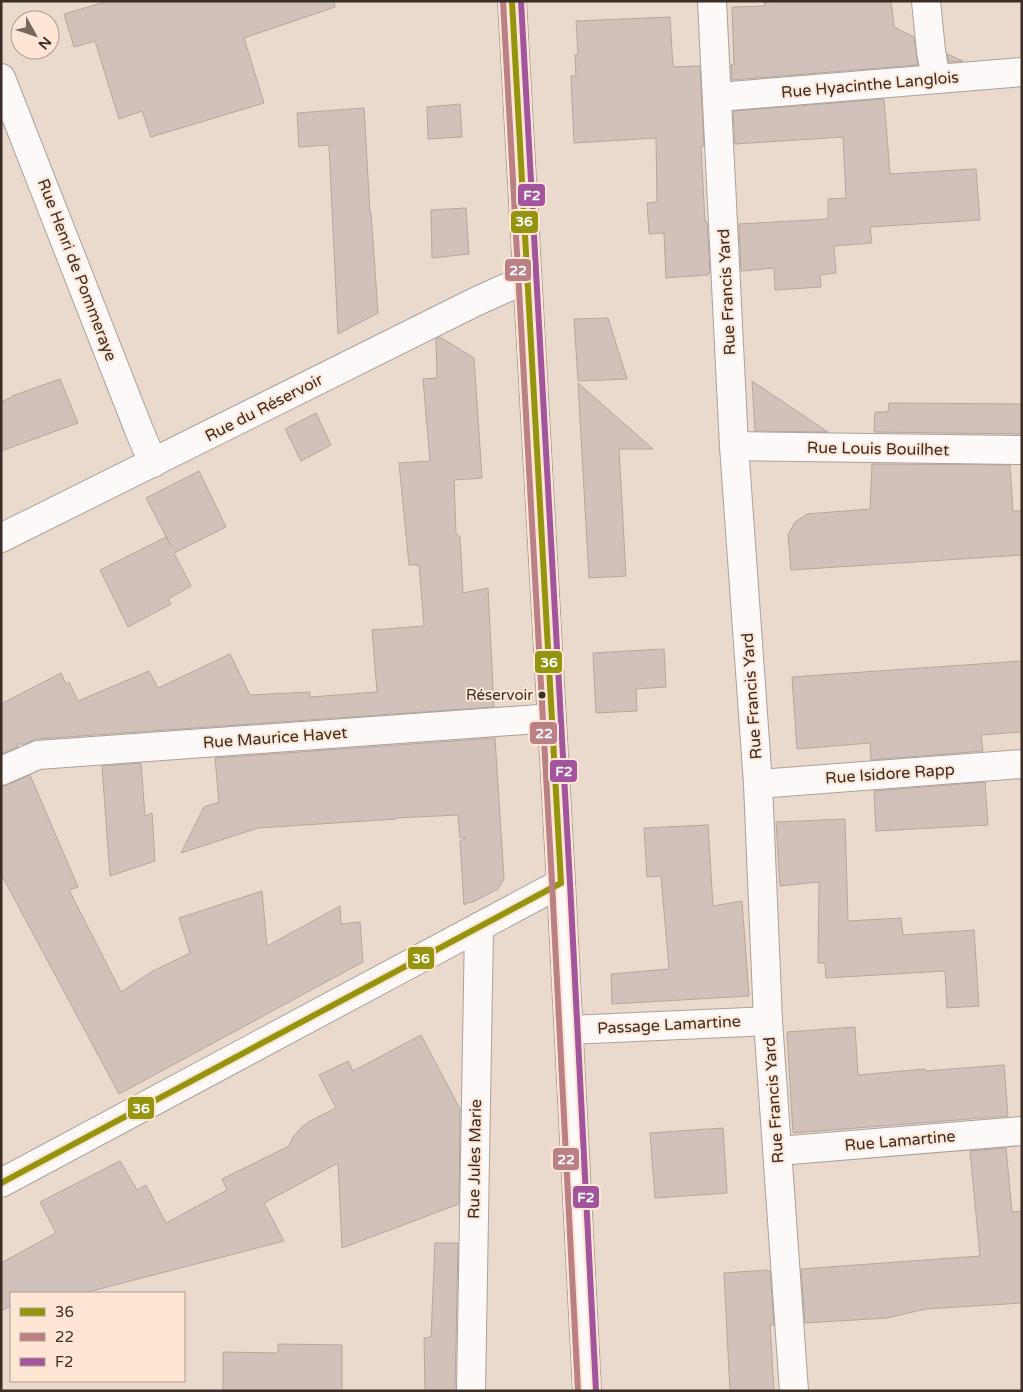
<svg xmlns="http://www.w3.org/2000/svg" width="1023" height="1392" viewBox="0 0 1023 1392" font-family="'Varela Round',sans-serif">
	<style>
		.building { fill: #d0c1ba; stroke: #b5a69f }
		.lines { fill: none; stroke-linecap: round; stroke-linejoin: round }
		.minor-casing { stroke: #aea198; stroke-width: 30 }
		.minor { stroke: #fcf9f8; stroke-width: 28 }
		.bus-1-casing { stroke: #ffe6d4; stroke-width: 10 }
		.bus-2-casing { stroke: #ffe6d4; stroke-width: 10 }
		.bus-3-casing { stroke: #ffe6d4; stroke-width: 10 }
		.bus-1 { stroke: #95940f; stroke-width: 6 }
		.bus-2 { stroke: #bb8086; stroke-width: 6 }
		.bus-3 { stroke: #a2559d; stroke-width: 6 }
		.bus-dot { fill: #392d25; stroke: #ffe6d4; stroke-width: 2 }
		.labels { text-anchor: middle; dominant-baseline: central; stroke-width: 4; stroke-linejoin: round; paint-order: stroke }
		.bus-label { font-size: 15px; fill: #392d25; stroke: #ffe6d4; text-anchor: end }
		.street-label { font-size: 16px; fill: #392d25; stroke: #ffe6d4 }
		.line-badge { stroke: #ffe6d4; stroke-width: 2 }
		.badge-label { font-size: 14px; text-anchor: middle; font-weight: bold; fill: #fff }
	</style>
	<rect width="100%" height="100%" fill="#ead9cd"/>
	<!-- building -->
	<g class="building">
		<path d="M 108,1 L 334,1 L 335,7 L 244,38 L 264,103 L 151,137 L 142,111 L 119,119 L 95,41 L 74,47 L 64,14 Z"/>
		<path d="M 788,1 L 891,1 L 894,27 L 914,37 L 918,65 L 732,80 L 731,65 L 734,64 L 732,7 L 765,6 L 764,2 Z"/>
		<path d="M 670,17 L 673,67 L 700,66 L 704,146 L 701,146 L 705,222 L 707,222 L 710,273 L 708,273 L 708,275 L 666,278 L 664,233 L 649,234 L 647,203 L 657,202 L 656,138 L 574,143 L 571,76 L 576,76 L 575,55 L 578,54 L 576,21 Z"/>
		<path d="M 947,54 L 963,61 L 949,62 Z"/>
		<path d="M 884,99 L 890,174 L 976,169 L 980,220 L 870,227 L 872,243 L 834,246 L 836,273 L 820,275 L 821,287 L 775,290 L 774,268 L 741,271 L 739,224 L 828,219 L 828,199 L 846,198 L 843,137 L 735,144 L 733,111 Z"/>
		<path d="M 460,104 L 462,137 L 428,139 L 427,107 Z"/>
		<path d="M 364,108 L 370,213 L 371,213 L 378,313 L 338,334 L 329,145 L 299,147 L 297,113 Z"/>
		<path d="M 466,208 L 469,254 L 432,258 L 431,210 Z"/>
		<path d="M 608,318 L 627,379 L 578,381 L 574,319 Z"/>
		<path d="M 440,337 L 474,358 L 482,478 L 454,480 L 456,533 L 460,537 L 463,593 L 488,588 L 494,707 L 37,739 L 24,744 L 17,744 L 18,747 L 1,754 L 1,704 L 61,673 L 66,684 L 69,682 L 78,701 L 149,671 L 158,688 L 230,654 L 250,695 L 310,692 L 310,697 L 377,692 L 372,630 L 424,626 L 419,565 L 409,565 L 399,463 L 430,461 L 423,379 L 437,378 L 436,339 Z"/>
		<path d="M 60,379 L 78,423 L 1,451 L 1,402 L 12,397 L 12,396 Z"/>
		<path d="M 752,381 L 828,432 L 755,431 Z"/>
		<path d="M 578,383 L 653,449 L 619,449 L 626,576 L 589,578 Z"/>
		<path d="M 889,403 L 1022,404 L 1022,434 L 874,432 L 875,412 L 888,412 Z"/>
		<path d="M 316,413 L 331,445 L 301,461 L 285,429 Z"/>
		<path d="M 872,464 L 1010,465 L 1013,511 L 1022,511 L 1022,555 L 791,570 L 788,535 L 795,522 L 807,514 L 870,509 Z"/>
		<path d="M 199,471 L 226,527 L 174,553 L 191,586 L 168,599 L 171,604 L 128,627 L 100,570 L 166,537 L 171,546 L 146,498 Z"/>
		<path d="M 664,649 L 666,687 L 636,689 L 637,711 L 596,713 L 593,653 Z"/>
		<path d="M 1022,661 L 1022,732 L 981,735 L 983,751 L 871,760 L 870,743 L 797,749 L 792,677 Z"/>
		<path d="M 495,738 L 504,879 L 498,889 L 471,903 L 470,902 L 464,905 L 460,841 L 466,838 L 460,838 L 458,815 L 396,818 L 396,819 L 258,828 L 181,853 L 204,807 L 219,802 L 215,758 Z"/>
		<path d="M 141,763 L 145,816 L 152,813 L 155,861 L 110,876 L 102,766 Z"/>
		<path d="M 30,775 L 78,887 L 69,890 L 121,992 L 151,972 L 190,953 L 179,918 L 262,891 L 267,946 L 340,906 L 341,924 L 360,922 L 363,962 L 119,1094 L 1,874 L 1,786 L 7,785 Z"/>
		<path d="M 985,782 L 988,825 L 876,831 L 874,791 Z"/>
		<path d="M 845,819 L 848,921 L 901,918 L 903,935 L 974,930 L 979,1006 L 947,1008 L 945,971 L 826,978 L 825,963 L 818,963 L 819,882 L 780,886 L 776,822 Z"/>
		<path d="M 708,825 L 713,906 L 742,901 L 749,996 L 612,1004 L 611,974 L 669,969 L 661,876 L 647,877 L 644,828 Z"/>
		<path d="M 855,1027 L 858,1075 L 925,1069 L 925,1071 L 1004,1065 L 1008,1116 L 793,1133 L 787,1032 Z"/>
		<path d="M 421,1035 L 460,1109 L 459,1204 L 342,1248 L 338,1163 L 264,1203 L 284,1241 L 84,1293 L 11,1293 L 11,1306 L 1,1311 L 1,1263 L 56,1233 L 40,1202 L 120,1161 L 137,1190 L 146,1185 L 166,1223 L 227,1190 L 222,1179 L 289,1146 L 293,1137 L 302,1127 L 310,1121 L 336,1108 L 319,1075 L 348,1061 L 353,1071 Z"/>
		<path d="M 723,1128 L 727,1193 L 655,1198 L 650,1133 Z"/>
		<path d="M 1006,1148 L 1012,1212 L 1022,1211 L 1022,1303 L 926,1309 L 887,1318 L 805,1323 L 801,1269 L 980,1256 L 970,1151 Z"/>
		<path d="M 435,1243 L 458,1243 L 455,1391 L 425,1391 L 424,1338 L 431,1337 Z"/>
		<path d="M 767,1270 L 767,1271 L 770,1271 L 774,1325 L 770,1325 L 774,1391 L 730,1391 L 724,1273 Z"/>
		<path d="M 278,1344 L 342,1345 L 342,1391 L 223,1391 L 223,1352 L 278,1353 Z"/>
	</g>
	<g class="lines">
		<defs>
			<g id="minor">
				<path d="M 512,1 L 561,883 L 587,1391"/>
				<path d="M 712,1 L 734,446 L 758,784 L 768,1021 L 794,1391"/>
				<path d="M 926,1 L 931,51 L 936,79"/>
				<path d="M 1,78 L 139,430 L 153,463"/>
				<path d="M 718,97 L 1022,72"/>
				<path d="M 734,446 L 1022,450"/>
				<path d="M 1,538 L 473,303 L 497,292 L 527,279"/>
				<path d="M 1,771 L 38,755 L 552,718"/>
				<path d="M 758,784 L 1022,764"/>
				<path d="M 569,1030 L 768,1021"/>
				<path d="M 778,1151 L 1022,1131"/>
				<path d="M 1,1183 L 561,883"/>
				<path d="M 471,1391 L 479,927"/>
			</g>
		</defs>
		<!-- minor casing -->
		<use href="#minor" class="minor-casing"/>
		<!-- minor -->
		<use href="#minor" class="minor"/>
		<defs>
			<g id="bus-1">
				<path d="M 512,1 L 561,883"/>
				<path d="M 1,1183 L 561,883"/>
			</g>
			<path id="bus-2" d="M 503,1 L 552,883 L 578,1391"/>
			<path id="bus-3" d="M 521,1 L 570,883 L 596,1391"/>
		</defs>
		<!-- bus-1 casing -->
		<use href="#bus-1" class="bus-1-casing"/>
		<!-- bus-2 casing -->
		<use href="#bus-2" class="bus-2-casing"/>
		<!-- bus-3 casing -->
		<use href="#bus-3" class="bus-3-casing"/>
		<!-- bus-1 -->
		<use href="#bus-1" class="bus-1"/>
		<!-- bus-2 -->
		<use href="#bus-2" class="bus-2"/>
		<!-- bus-3 -->
		<use href="#bus-3" class="bus-3"/>
	</g>
	<!-- markers -->
	<circle class="bus-dot" cx="542" cy="695" r="4.5"/>
	<g class="labels">
		<!-- bus labels -->
		<g class="bus-label">
			<text x="533" y="695">Réservoir</text>
		</g>
		<!-- street labels -->
		<g class="street-label">
			<text transform="translate(870 85) rotate(-5)">Rue Hyacinthe Langlois</text>
			<text transform="translate(77 270) rotate(69)">Rue Henri de Pommeraye</text>
			<text transform="translate(727 292) rotate(-93)">Rue Francis Yard</text>
			<text transform="translate(264 408) rotate(-27)">Rue du Réservoir</text>
			<text transform="translate(878 449) rotate(1)">Rue Louis Bouilhet</text>
			<text transform="translate(752 696) rotate(-94)">Rue Francis Yard</text>
			<text transform="translate(275 738) rotate(-4)">Rue Maurice Havet</text>
			<text transform="translate(890 774) rotate(-4)">Rue Isidore Rapp</text>
			<text transform="translate(669 1025) rotate(-3)">Passage Lamartine</text>
			<text transform="translate(774 1100) rotate(-94)">Rue Francis Yard</text>
			<text transform="translate(900 1141) rotate(-5)">Rue Lamartine</text>
			<text transform="translate(475 1159) rotate(-89)">Rue Jules Marie</text>
		</g>
	</g>
	<g class="line-badge">
		<rect x="517" y="183" width="29" height="24" rx="5" fill="#a2559d"/>
		<rect x="510" y="210" width="29" height="24" rx="5" fill="#95940f"/>
		<rect x="504" y="258" width="28" height="24" rx="5" fill="#bb8086"/>
		<rect x="534" y="650" width="29" height="24" rx="5" fill="#95940f"/>
		<rect x="529" y="721" width="29" height="24" rx="5" fill="#bb8086"/>
		<rect x="549" y="759" width="29" height="24" rx="5" fill="#a2559d"/>
		<rect x="407" y="946" width="28" height="24" rx="5" fill="#95940f"/>
		<rect x="127" y="1096" width="28" height="24" rx="5" fill="#95940f"/>
		<rect x="552" y="1147" width="28" height="24" rx="5" fill="#bb8086"/>
		<rect x="572" y="1185" width="28" height="24" rx="5" fill="#a2559d"/>
	</g>
	<g class="badge-label">
		<text x="532" y="200">F2</text>
		<text x="524" y="226">36</text>
		<text x="518" y="275">22</text>
		<text x="549" y="667">36</text>
		<text x="544" y="738">22</text>
		<text x="564" y="776">F2</text>
		<text x="421" y="963">36</text>
		<text x="141" y="1113">36</text>
		<text x="566" y="1164">22</text>
		<text x="586" y="1202">F2</text>
	</g>
	<!-- border -->
	<rect width="1023" height="1392" fill="none" stroke="#392d25" stroke-width="5"/>
	<!-- legend -->
	<rect x="10" y="1292" width="175" height="90" fill="#ffe6d4" stroke="#b09c8e"/>
	<rect x="20" y="1308" width="25" height="8" fill="#95940f" stroke="#b09c8e"/>
	<text x="55" y="1317" font-size="15" fill="#392d25">36</text>
	<rect x="20" y="1333" width="25" height="8" fill="#bb8086" stroke="#b09c8e"/>
	<text x="55" y="1342" font-size="15" fill="#392d25">22</text>
	<rect x="20" y="1358" width="25" height="8" fill="#a2559d" stroke="#b09c8e"/>
	<text x="55" y="1367" font-size="15" fill="#392d25">F2</text>
	<!-- north arrow -->
	<g transform="translate(35 35) rotate(130)"><circle r="24" fill="#ffe6d4" stroke="#b09c8e"/>
	<path d="M0-4L9 19L0 12L-9 19Z" fill="#776960"/>
	<text y="-8" font-size="14" font-weight="bold" text-anchor="middle" fill="#392d25">N</text>
	</g>
</svg>
